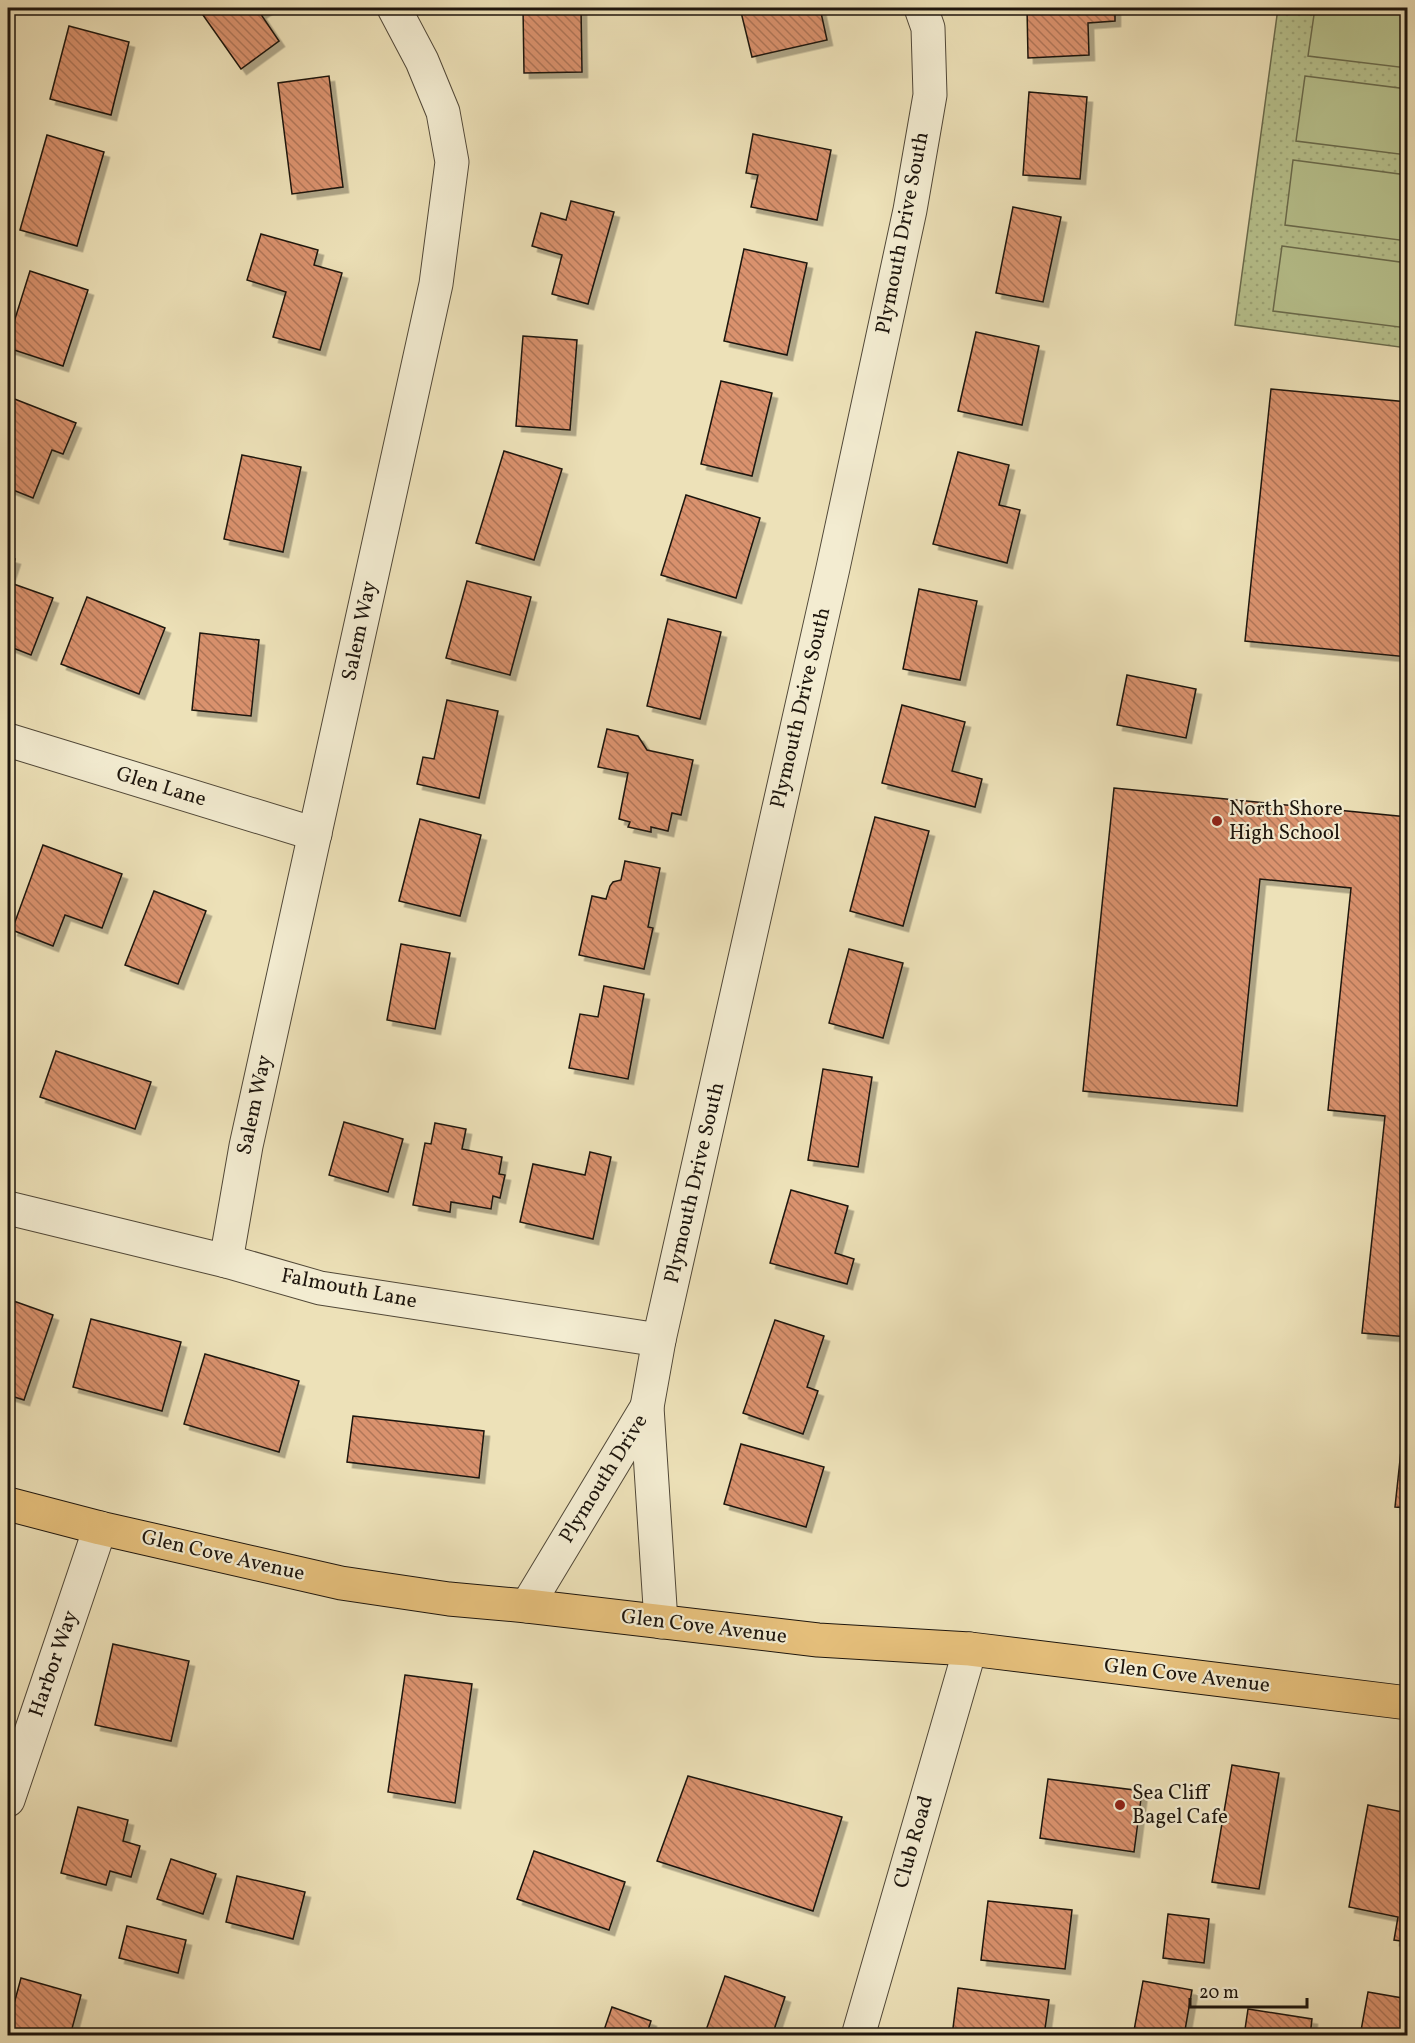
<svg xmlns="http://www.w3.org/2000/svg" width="1415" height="2043" viewBox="0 0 1415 2043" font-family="Vollkorn,serif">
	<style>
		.park { fill: url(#park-dots); stroke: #6a6c4e; stroke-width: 1.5 }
		.pitch { fill: #b8c38f; stroke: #6a6c4e; stroke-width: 1.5 }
		.building { fill: url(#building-back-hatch); stroke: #1d150d; stroke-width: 1.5; filter: url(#shadow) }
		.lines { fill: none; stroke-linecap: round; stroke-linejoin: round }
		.minor-casing { stroke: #514838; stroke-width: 35 }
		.major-casing { stroke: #1d150d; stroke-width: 35 }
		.minor { stroke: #f3ecd1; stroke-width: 33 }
		.major { stroke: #e6c07c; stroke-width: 33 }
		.poi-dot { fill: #8f2418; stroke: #f3ecd1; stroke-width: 2 }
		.labels { text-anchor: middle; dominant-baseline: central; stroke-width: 4.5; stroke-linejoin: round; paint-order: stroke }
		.street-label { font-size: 21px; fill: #1d150d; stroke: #f3ecd1 }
		.poi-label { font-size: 21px; fill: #1d150d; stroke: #f3ecd1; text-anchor: start }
	</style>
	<defs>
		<pattern id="park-dots" width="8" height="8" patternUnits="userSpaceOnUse" patternTransform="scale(1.5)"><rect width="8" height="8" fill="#b8c38f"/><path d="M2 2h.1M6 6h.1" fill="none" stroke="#9ea77a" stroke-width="1.8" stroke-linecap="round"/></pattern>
		<pattern id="building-back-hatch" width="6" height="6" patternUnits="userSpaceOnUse" patternTransform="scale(1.5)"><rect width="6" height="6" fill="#da926e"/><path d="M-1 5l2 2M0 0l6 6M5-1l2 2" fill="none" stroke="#b07659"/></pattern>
		<filter id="shadow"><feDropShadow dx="5.5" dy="5.5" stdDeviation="0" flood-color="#0004"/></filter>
	</defs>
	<rect width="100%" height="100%" fill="#ede1b8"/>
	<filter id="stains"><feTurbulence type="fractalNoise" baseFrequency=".00333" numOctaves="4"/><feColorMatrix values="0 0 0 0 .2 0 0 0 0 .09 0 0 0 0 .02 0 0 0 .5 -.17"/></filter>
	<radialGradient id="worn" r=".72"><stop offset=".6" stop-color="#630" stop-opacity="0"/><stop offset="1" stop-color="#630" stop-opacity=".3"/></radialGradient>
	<!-- park -->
	<path class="park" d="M 1278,8 L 1407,8 L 1407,348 L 1235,325 Z"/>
	<!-- pitch -->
	<g class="pitch">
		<path d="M 1315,8 L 1407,8 L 1407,68 L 1308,56 Z"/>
		<path d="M 1305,76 L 1407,89 L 1407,155 L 1296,141 Z"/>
		<path d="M 1293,160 L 1407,175 L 1407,241 L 1285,225 Z"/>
		<path d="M 1282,246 L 1407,263 L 1407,328 L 1273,311 Z"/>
	</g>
	<!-- building -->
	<g class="building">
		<path d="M 198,8 L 268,8 L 260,13 L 279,41 L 241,69 Z"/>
		<path d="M 523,8 L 581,8 L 582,72 L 524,73 Z"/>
		<path d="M 740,8 L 820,8 L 827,40 L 752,57 Z"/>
		<path d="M 1027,8 L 1115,8 L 1115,21 L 1088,23 L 1089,55 L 1028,58 Z"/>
		<path d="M 69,26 L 129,42 L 111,115 L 50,99 Z"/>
		<path d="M 329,76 L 343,187 L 292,194 L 278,83 Z"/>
		<path d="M 1029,92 L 1087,97 L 1080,179 L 1023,175 Z"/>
		<path d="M 753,134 L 831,150 L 817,220 L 751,207 L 758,175 L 746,173 Z"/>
		<path d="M 47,135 L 104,152 L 77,246 L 20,230 Z"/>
		<path d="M 571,201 L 614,212 L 588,304 L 552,294 L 562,255 L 532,246 L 541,213 L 566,220 Z"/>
		<path d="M 1013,207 L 1061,217 L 1043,302 L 996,293 Z"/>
		<path d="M 261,234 L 318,250 L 314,265 L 342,273 L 320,350 L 273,337 L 286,292 L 247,280 Z"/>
		<path d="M 744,249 L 807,263 L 787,355 L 724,341 Z"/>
		<path d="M 30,271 L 88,290 L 63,366 L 8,348 L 8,341 Z"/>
		<path d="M 976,332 L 1039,346 L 1022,425 L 958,411 Z"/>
		<path d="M 523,336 L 577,340 L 570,430 L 516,426 Z"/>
		<path d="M 721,381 L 772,393 L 752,476 L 701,464 Z"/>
		<path d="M 1271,389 L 1408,402 L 1408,657 L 1245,641 Z"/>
		<path d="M 12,398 L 76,423 L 63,454 L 52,450 L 33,498 L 8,488 L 8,408 Z"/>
		<path d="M 504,451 L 562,469 L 534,560 L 476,543 Z"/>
		<path d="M 958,452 L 1009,465 L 999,505 L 1020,510 L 1007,563 L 933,544 Z"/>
		<path d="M 242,455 L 301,467 L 283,552 L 224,539 Z"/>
		<path d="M 686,495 L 760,518 L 736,598 L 661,575 Z"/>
		<path d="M 8,557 L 15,559 L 8,580 Z"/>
		<path d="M 467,581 L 531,597 L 510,675 L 446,658 Z"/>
		<path d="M 8,582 L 53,598 L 31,655 L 8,646 Z"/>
		<path d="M 919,589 L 977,601 L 960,680 L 903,669 Z"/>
		<path d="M 87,597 L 165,628 L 139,694 L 61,664 Z"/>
		<path d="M 668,619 L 721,632 L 700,719 L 647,706 Z"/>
		<path d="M 200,633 L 259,640 L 251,716 L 192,710 Z"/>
		<path d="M 1127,675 L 1196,689 L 1186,738 L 1117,725 Z"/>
		<path d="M 447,700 L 498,711 L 479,798 L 417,784 L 423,757 L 434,759 Z"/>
		<path d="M 902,705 L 965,722 L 952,771 L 982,779 L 975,807 L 882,783 Z"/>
		<path d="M 607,729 L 638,736 L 647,750 L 693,760 L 681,815 L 672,813 L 668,831 L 651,827 L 651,832 L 628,827 L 630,822 L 619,819 L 628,773 L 598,767 Z"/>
		<path d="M 1114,788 L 1408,817 L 1408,1337 L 1362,1333 L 1385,1116 L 1328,1110 L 1351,888 L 1260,879 L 1237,1106 L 1083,1091 Z"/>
		<path d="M 875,817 L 929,831 L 903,926 L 850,911 Z"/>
		<path d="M 420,819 L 481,835 L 460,916 L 399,901 Z"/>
		<path d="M 43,845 L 122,874 L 102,928 L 65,915 L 53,946 L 12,930 Z"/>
		<path d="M 625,861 L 660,868 L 648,927 L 653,928 L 644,969 L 579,955 L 592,896 L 606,899 L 610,886 L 613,882 L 621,880 Z"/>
		<path d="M 154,891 L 206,911 L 178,984 L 125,965 Z"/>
		<path d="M 401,944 L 450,953 L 435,1029 L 387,1020 Z"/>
		<path d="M 849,949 L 903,963 L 883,1038 L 829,1023 Z"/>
		<path d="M 604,986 L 644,994 L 628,1079 L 569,1068 L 580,1014 L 598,1017 Z"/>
		<path d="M 56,1051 L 151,1082 L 135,1129 L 40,1097 Z"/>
		<path d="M 823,1069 L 872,1077 L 858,1167 L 808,1160 Z"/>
		<path d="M 344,1122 L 403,1139 L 388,1192 L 329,1175 Z"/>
		<path d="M 435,1123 L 466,1129 L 462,1149 L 502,1157 L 499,1174 L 505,1175 L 500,1198 L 493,1196 L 491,1209 L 451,1202 L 450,1212 L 413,1205 L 425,1143 L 431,1144 Z"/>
		<path d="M 590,1152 L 611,1157 L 593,1239 L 520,1222 L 533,1164 L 585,1175 Z"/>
		<path d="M 791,1190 L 848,1206 L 835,1253 L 854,1259 L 847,1284 L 770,1263 Z"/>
		<path d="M 8,1299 L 53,1315 L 24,1400 L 8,1395 Z"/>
		<path d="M 91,1319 L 181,1342 L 162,1411 L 73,1387 Z"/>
		<path d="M 775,1320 L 824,1336 L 807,1387 L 818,1391 L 803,1434 L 743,1413 Z"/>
		<path d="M 205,1354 L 299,1381 L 279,1452 L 184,1424 Z"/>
		<path d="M 1408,1385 L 1408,1508 L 1395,1507 Z"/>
		<path d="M 353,1416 L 484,1431 L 479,1478 L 347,1462 Z"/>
		<path d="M 741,1444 L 824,1467 L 806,1527 L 724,1504 Z"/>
		<path d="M 113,1644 L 189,1661 L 171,1741 L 95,1725 Z"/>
		<path d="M 405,1675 L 472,1684 L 455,1803 L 388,1792 Z"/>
		<path d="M 1232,1765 L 1279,1773 L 1259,1889 L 1212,1882 Z"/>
		<path d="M 688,1776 L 842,1817 L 813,1911 L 657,1861 Z"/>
		<path d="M 1048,1779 L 1142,1791 L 1134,1852 L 1040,1838 Z"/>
		<path d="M 1368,1805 L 1408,1813 L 1408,1942 L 1394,1940 L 1398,1917 L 1349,1907 Z"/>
		<path d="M 78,1807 L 128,1820 L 123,1841 L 140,1846 L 131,1877 L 110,1871 L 106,1885 L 61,1873 Z"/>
		<path d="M 534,1851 L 625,1882 L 609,1930 L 517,1899 Z"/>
		<path d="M 171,1859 L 216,1874 L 203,1914 L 157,1899 Z"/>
		<path d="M 237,1876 L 305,1892 L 293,1939 L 226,1922 Z"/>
		<path d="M 988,1901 L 1072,1910 L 1065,1969 L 981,1960 Z"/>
		<path d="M 1168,1914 L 1209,1919 L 1204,1963 L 1163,1958 Z"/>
		<path d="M 127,1926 L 186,1940 L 178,1973 L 119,1958 Z"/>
		<path d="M 725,1976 L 785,1997 L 772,2036 L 704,2036 Z"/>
		<path d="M 21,1978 L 81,1995 L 70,2036 L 8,2036 L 8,2026 Z"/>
		<path d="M 1143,1981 L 1192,1990 L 1184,2036 L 1133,2036 Z"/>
		<path d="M 958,1988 L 1049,2000 L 1044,2036 L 952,2036 Z"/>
		<path d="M 1368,1992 L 1408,1999 L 1408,2036 L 1360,2036 Z"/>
		<path d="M 612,2007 L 651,2021 L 646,2036 L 602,2036 Z"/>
		<path d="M 1248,2009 L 1312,2019 L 1310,2036 L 1244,2036 Z"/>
	</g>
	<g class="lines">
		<defs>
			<g id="minor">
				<path d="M 8,740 L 315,834"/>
				<path d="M 8,1208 L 226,1261 L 320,1288 L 659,1340"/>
				<path d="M 226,1261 L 246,1146 L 436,284 L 452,162 L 443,112 L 422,61 L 394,8"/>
				<path d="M 527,1606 L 647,1407"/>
				<path d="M 661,1622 L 647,1407 L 659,1340 L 833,568 L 910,210 L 930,95 L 928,28 L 921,8"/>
				<path d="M 8,1800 L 100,1528"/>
				<path d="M 858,2036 L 970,1649"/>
			</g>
			<path id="major" d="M 8,1504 L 100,1528 L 341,1583 L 449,1599 L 527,1606 L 818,1640 L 970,1649 L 1408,1703"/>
		</defs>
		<!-- minor casing -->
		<use href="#minor" class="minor-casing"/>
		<!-- major casing -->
		<use href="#major" class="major-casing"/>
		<!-- minor -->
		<use href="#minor" class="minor"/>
		<!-- major -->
		<use href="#major" class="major"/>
	</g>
	<!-- markers -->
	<g class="poi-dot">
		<circle cx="1217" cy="821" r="6"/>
		<circle cx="1120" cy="1805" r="6"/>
	</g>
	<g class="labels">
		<!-- street labels -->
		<g class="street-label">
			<text transform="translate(903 233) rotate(-79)">Plymouth Drive South</text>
			<text transform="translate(360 631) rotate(-78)">Salem Way</text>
			<text transform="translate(801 708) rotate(-77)">Plymouth Drive South</text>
			<text transform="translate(161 787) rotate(17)">Glen Lane</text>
			<text transform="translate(255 1105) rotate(-78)">Salem Way</text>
			<text transform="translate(695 1183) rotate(-77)">Plymouth Drive South</text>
			<text transform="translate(349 1289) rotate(11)">Falmouth Lane</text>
			<text transform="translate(604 1479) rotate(-58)">Plymouth Drive</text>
			<text transform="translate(223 1556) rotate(13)">Glen Cove Avenue</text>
			<text transform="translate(704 1627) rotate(7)">Glen Cove Avenue</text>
			<text transform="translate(54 1664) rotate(-71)">Harbor Way</text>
			<text transform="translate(1187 1676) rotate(7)">Glen Cove Avenue</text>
			<text transform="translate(914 1842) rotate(-74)">Club Road</text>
		</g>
		<!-- poi labels -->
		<g class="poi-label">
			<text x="1229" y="809">North Shore<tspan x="1229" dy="24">High School</tspan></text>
			<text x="1132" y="1793">Sea Cliff<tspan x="1132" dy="24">Bagel Cafe</tspan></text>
		</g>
	</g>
	<!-- margin -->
	<rect width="1415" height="2043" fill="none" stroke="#ede1b8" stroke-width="30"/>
	<rect x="9" y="9" width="1397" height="2025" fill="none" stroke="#1d150d" stroke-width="3"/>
	<rect x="15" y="15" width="1385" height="2013" fill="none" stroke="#1d150d" stroke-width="1.5"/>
	<!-- scale -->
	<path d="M1190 1998v9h117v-9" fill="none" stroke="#1d150d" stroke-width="3"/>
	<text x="1199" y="1998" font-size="18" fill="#1d150d" stroke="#f3ecd1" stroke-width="4.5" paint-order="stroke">20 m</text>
	<rect width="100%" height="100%" filter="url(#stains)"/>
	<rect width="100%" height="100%" fill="url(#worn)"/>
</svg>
